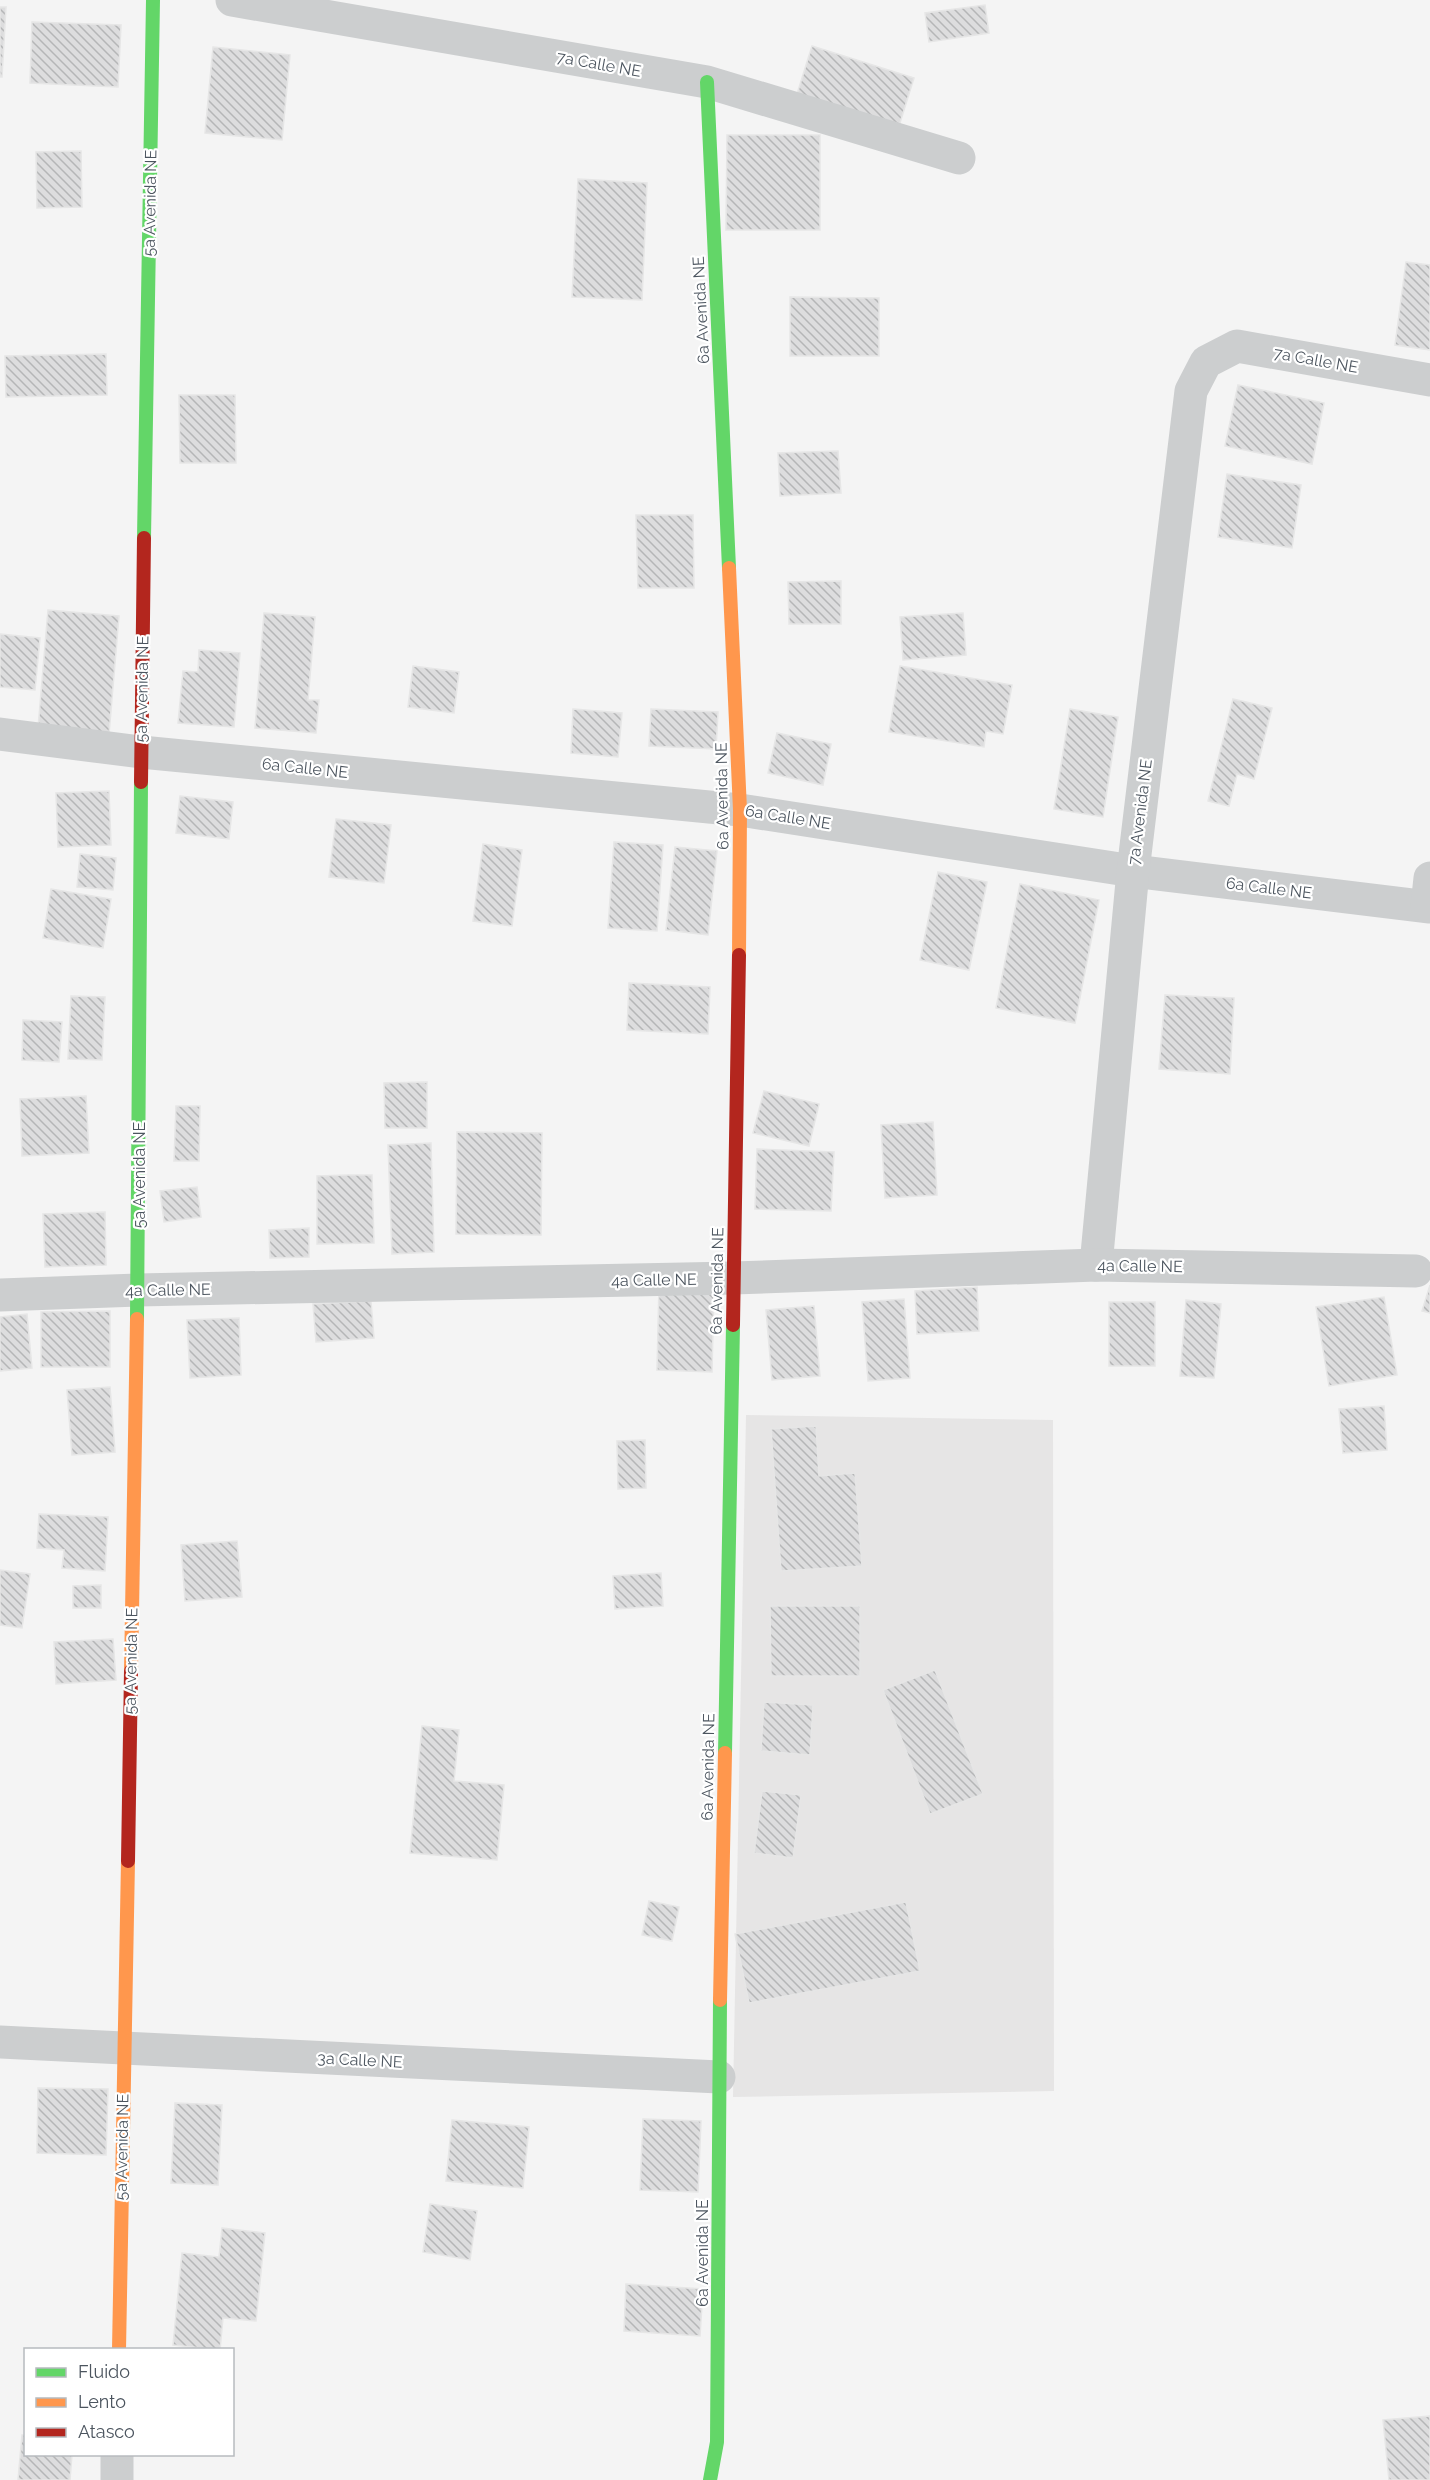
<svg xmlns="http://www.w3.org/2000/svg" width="1430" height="2480" viewBox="0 0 1430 2480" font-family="Raleway,sans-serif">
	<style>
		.education { fill: #e6e5e5 }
		.building { fill: url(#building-back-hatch); stroke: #e6e6e6; stroke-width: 1.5 }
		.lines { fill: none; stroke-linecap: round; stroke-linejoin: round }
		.street { stroke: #cccecf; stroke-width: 33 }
		.fast { stroke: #63d668; stroke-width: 14 }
		.slow { stroke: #ff974d; stroke-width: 14 }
		.jam { stroke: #b3261e; stroke-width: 14 }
		.labels { text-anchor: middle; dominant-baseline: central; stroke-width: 4.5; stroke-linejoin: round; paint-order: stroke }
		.street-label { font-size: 16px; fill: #4c555f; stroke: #fff }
	</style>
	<defs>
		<pattern id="building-back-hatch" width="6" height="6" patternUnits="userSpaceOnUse" patternTransform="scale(1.5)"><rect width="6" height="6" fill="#ddddde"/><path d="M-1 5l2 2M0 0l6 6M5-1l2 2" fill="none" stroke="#b5b6b7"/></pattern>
	</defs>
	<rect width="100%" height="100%" fill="#f4f4f4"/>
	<!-- education -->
	<path class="education" d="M 746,1415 L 1053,1420 L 1054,2091 L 733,2097 Z"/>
	<!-- building -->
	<g class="building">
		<path d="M 985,5 L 989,33 L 929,42 L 925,13 Z"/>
		<path d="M 0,7 L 6,7 L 2,77 L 0,77 Z"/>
		<path d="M 32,22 L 121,25 L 118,87 L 30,83 Z"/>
		<path d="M 812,46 L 914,78 L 899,126 L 797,94 Z"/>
		<path d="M 213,47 L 290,55 L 282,140 L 205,133 Z"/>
		<path d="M 727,135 L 820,135 L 820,230 L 726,230 Z"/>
		<path d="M 81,151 L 82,207 L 37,208 L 36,152 Z"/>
		<path d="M 578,179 L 647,183 L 642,300 L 572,297 Z"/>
		<path d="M 1406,262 L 1430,265 L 1430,350 L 1395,345 Z"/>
		<path d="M 790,297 L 879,298 L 879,356 L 790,356 Z"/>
		<path d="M 106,354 L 107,395 L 6,397 L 5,356 Z"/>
		<path d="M 1238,385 L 1324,403 L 1312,464 L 1225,446 Z"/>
		<path d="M 179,395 L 235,395 L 236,463 L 180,463 Z"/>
		<path d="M 838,451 L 841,493 L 780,496 L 778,453 Z"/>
		<path d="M 1227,474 L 1301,485 L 1292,548 L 1218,537 Z"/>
		<path d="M 636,515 L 693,515 L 694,588 L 638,588 Z"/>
		<path d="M 841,581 L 841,624 L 789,624 L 788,582 Z"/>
		<path d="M 48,610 L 119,616 L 109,734 L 38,728 Z"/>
		<path d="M 264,613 L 315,617 L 308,700 L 319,700 L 316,733 L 255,728 Z"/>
		<path d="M 963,613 L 966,655 L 903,660 L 900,617 Z"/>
		<path d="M 0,634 L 40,638 L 35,690 L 0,687 Z"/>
		<path d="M 199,650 L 240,653 L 234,727 L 178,723 L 183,671 L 198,672 Z"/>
		<path d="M 413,666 L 459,672 L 454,713 L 408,707 Z"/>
		<path d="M 900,666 L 1012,685 L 1003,734 L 986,731 L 984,747 L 889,732 Z"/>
		<path d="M 1233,699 L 1272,708 L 1254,779 L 1237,774 L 1229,806 L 1208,801 Z"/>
		<path d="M 573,709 L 622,713 L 618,757 L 571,753 Z"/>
		<path d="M 651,709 L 718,712 L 716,749 L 649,746 Z"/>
		<path d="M 1070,709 L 1118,717 L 1103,817 L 1054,809 Z"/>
		<path d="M 777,733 L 831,744 L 823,785 L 768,773 Z"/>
		<path d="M 109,791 L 111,845 L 58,847 L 56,793 Z"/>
		<path d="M 180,796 L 233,802 L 229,839 L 176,833 Z"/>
		<path d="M 336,819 L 391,825 L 384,883 L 329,877 Z"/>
		<path d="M 614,842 L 663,845 L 657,931 L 608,928 Z"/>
		<path d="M 483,844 L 522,850 L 512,926 L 473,921 Z"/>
		<path d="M 675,847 L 717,851 L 708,935 L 666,930 Z"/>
		<path d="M 80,854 L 116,858 L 113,890 L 77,887 Z"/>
		<path d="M 938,872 L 987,882 L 969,970 L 920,960 Z"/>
		<path d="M 1020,884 L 1099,900 L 1075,1023 L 996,1008 Z"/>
		<path d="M 51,889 L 111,899 L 103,948 L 43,938 Z"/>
		<path d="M 629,983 L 710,987 L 708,1034 L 627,1030 Z"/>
		<path d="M 1165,995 L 1234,998 L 1230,1074 L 1159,1069 Z"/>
		<path d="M 71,996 L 105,997 L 102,1060 L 68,1059 Z"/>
		<path d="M 23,1020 L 62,1022 L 59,1062 L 22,1060 Z"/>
		<path d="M 427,1082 L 427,1128 L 385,1128 L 384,1083 Z"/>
		<path d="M 764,1091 L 819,1104 L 809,1146 L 753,1133 Z"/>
		<path d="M 86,1096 L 89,1153 L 22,1156 L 20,1099 Z"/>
		<path d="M 176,1106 L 200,1106 L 199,1161 L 174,1161 Z"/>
		<path d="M 933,1122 L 937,1195 L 885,1198 L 881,1125 Z"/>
		<path d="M 457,1132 L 542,1133 L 541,1235 L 456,1234 Z"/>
		<path d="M 431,1143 L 434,1252 L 392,1254 L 388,1145 Z"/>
		<path d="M 757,1149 L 834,1152 L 831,1211 L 755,1209 Z"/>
		<path d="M 349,1175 L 372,1175 L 374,1243 L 317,1244 L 317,1176 Z"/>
		<path d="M 197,1187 L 201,1217 L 164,1222 L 160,1191 Z"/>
		<path d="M 105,1212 L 106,1265 L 45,1267 L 43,1214 Z"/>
		<path d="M 309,1228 L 309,1257 L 270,1258 L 269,1230 Z"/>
		<path d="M 659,1285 L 714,1286 L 712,1372 L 657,1370 Z"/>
		<path d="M 1430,1285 L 1430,1313 L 1422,1311 Z"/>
		<path d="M 977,1287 L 979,1331 L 917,1334 L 915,1291 Z"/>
		<path d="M 1384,1297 L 1397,1375 L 1329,1386 L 1316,1307 Z"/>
		<path d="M 904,1299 L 910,1378 L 868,1381 L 862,1302 Z"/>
		<path d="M 1186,1300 L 1221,1304 L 1214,1378 L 1180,1376 Z"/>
		<path d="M 371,1301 L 374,1338 L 316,1342 L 313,1304 Z"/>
		<rect x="1109" y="1302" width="46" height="64"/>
		<path d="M 814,1306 L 820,1376 L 772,1380 L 766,1310 Z"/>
		<path d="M 110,1311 L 110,1367 L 41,1367 L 41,1312 Z"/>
		<path d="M 27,1314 L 32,1368 L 0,1371 L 0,1317 Z"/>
		<path d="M 239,1318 L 241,1375 L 190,1378 L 187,1320 Z"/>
		<path d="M 110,1387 L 115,1452 L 72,1455 L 67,1390 Z"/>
		<path d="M 1384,1406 L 1387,1450 L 1343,1453 L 1339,1409 Z"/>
		<path d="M 816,1426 L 819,1476 L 855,1473 L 862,1566 L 781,1571 L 771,1429 Z"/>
		<path d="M 645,1440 L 646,1488 L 618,1489 L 617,1441 Z"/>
		<path d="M 39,1514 L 108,1517 L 105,1571 L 62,1568 L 64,1550 L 37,1548 Z"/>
		<path d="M 237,1541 L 242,1597 L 185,1601 L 181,1545 Z"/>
		<path d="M 0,1570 L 30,1574 L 22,1628 L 0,1625 Z"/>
		<path d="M 661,1573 L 663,1606 L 615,1609 L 613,1576 Z"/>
		<path d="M 101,1585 L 101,1608 L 73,1608 L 73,1586 Z"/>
		<path d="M 770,1606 L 860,1606 L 860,1676 L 771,1676 Z"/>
		<path d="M 113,1639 L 116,1680 L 56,1684 L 54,1642 Z"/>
		<path d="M 935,1670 L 983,1794 L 930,1814 L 883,1690 Z"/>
		<path d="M 764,1702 L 813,1705 L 810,1755 L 761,1751 Z"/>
		<path d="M 422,1726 L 459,1730 L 454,1781 L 504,1785 L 497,1860 L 410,1853 Z"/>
		<path d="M 762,1791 L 801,1795 L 793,1858 L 754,1853 Z"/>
		<path d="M 649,1901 L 679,1907 L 672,1941 L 642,1935 Z"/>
		<path d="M 906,1902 L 920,1971 L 749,2003 L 735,1934 Z"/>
		<path d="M 38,2088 L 108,2089 L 106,2155 L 37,2153 Z"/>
		<path d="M 175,2103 L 222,2105 L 218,2185 L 171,2183 Z"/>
		<path d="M 643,2119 L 701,2121 L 698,2192 L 640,2190 Z"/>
		<path d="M 452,2120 L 529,2127 L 523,2188 L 446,2181 Z"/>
		<path d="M 430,2204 L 477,2211 L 470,2260 L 423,2252 Z"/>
		<path d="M 222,2228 L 265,2233 L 256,2321 L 223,2318 L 220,2350 L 173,2345 L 182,2253 L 219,2257 Z"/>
		<path d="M 626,2284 L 703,2289 L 700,2336 L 624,2331 Z"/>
		<path d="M 1430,2416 L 1430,2480 L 1389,2480 L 1383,2420 Z"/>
		<path d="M 22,2435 L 26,2435 L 26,2454 L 72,2454 L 70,2480 L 18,2480 Z"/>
	</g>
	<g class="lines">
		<!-- street -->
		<g class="street">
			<path d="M 232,0 L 707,82 L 959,158"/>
			<path d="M 0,734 L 141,752 L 740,810 L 1133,871 L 1430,907"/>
			<path d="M 1427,906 L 1430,878"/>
			<path d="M 1096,1265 L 1133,871 L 1191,391 L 1206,362 L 1237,346 L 1430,380"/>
			<path d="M 0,1295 L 138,1290 L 733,1278 L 1096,1265 L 1416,1271"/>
			<path d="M 0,2042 L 719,2077"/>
			<path d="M 117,2480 L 117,2454"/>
		</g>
		<!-- fast -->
		<g class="fast">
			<path d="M 707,82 L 729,568"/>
			<path d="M 144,538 L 153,0"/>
			<path d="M 137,1319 L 141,782"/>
			<path d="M 725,1753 L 733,1325"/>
			<path d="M 710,2480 L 717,2442 L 720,2000"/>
		</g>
		<!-- slow -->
		<g class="slow">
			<path d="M 729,568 L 740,810 L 739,955"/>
			<path d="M 131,1671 L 137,1319"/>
			<path d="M 720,2000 L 725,1753"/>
			<path d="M 119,2350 L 128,1861"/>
		</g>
		<!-- jam -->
		<g class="jam">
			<path d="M 141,782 L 144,538"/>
			<path d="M 733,1325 L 739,955"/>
			<path d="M 128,1861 L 131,1671"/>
		</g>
	</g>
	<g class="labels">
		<!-- street labels -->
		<g class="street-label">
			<text transform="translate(599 64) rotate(10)">7a Calle NE</text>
			<text transform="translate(150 203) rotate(-89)">5a Avenida NE</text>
			<text transform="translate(701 310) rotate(-93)">6a Avenida NE</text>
			<text transform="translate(1316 360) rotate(10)">7a Calle NE</text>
			<text transform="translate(142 689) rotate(-89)">5a Avenida NE</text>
			<text transform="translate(305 768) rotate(6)">6a Calle NE</text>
			<text transform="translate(722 796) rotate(-91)">6a Avenida NE</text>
			<text transform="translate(1140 812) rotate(-83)">7a Avenida NE</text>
			<text transform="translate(788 817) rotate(9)">6a Calle NE</text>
			<text transform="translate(1269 888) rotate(7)">6a Calle NE</text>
			<text transform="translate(139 1175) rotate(-90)">5a Avenida NE</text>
			<text transform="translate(1140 1266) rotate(1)">4a Calle NE</text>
			<text transform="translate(654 1280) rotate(-1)">4a Calle NE</text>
			<text transform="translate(717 1281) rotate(-89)">6a Avenida NE</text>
			<text transform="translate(168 1290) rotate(-1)">4a Calle NE</text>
			<text transform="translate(131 1661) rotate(-89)">5a Avenida NE</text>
			<text transform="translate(708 1767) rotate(-89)">6a Avenida NE</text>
			<text transform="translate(360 2060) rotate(3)">3a Calle NE</text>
			<text transform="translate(122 2147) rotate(-89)">5a Avenida NE</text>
			<text transform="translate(702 2253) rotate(-90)">6a Avenida NE</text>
		</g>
	</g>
	<!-- legend -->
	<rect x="24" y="2348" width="210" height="108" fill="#ffffff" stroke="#b7bbbf" stroke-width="1.5"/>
	<rect x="36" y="2368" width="30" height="9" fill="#63d668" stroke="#b7bbbf" stroke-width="1.5"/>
	<text x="78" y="2378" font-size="18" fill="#4c555f">Fluido</text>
	<rect x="36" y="2398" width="30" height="9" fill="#ff974d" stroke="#b7bbbf" stroke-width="1.5"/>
	<text x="78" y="2408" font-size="18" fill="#4c555f">Lento</text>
	<rect x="36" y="2428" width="30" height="9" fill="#b3261e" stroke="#b7bbbf" stroke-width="1.5"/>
	<text x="78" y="2438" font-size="18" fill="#4c555f">Atasco</text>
</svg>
